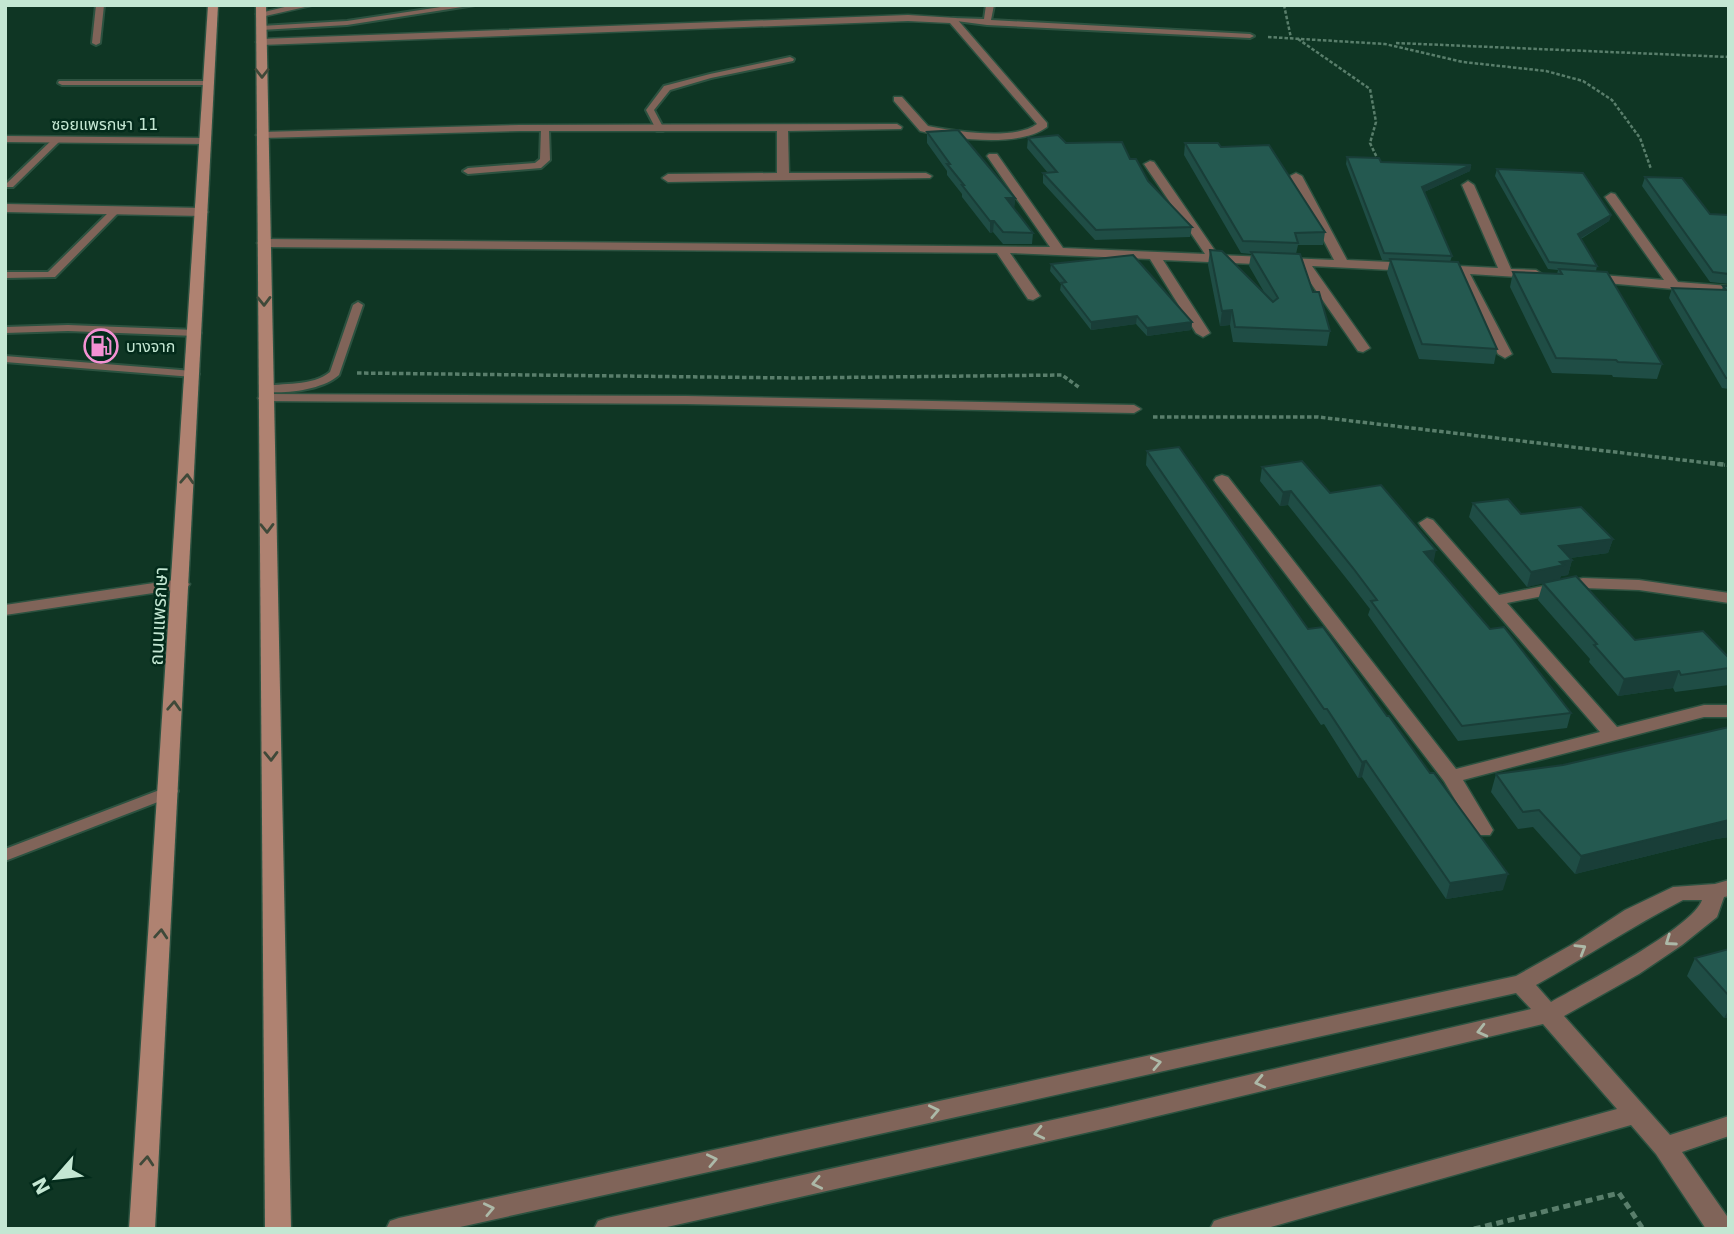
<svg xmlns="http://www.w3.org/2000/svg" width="1734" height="1234" viewBox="0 0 1734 1234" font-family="'DejaVu Sans','Noto Sans Thai',sans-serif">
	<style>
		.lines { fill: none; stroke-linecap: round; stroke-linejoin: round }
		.service-casing { stroke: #2c5240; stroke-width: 4 }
		.minor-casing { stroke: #2c5240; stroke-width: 3 }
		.tertiary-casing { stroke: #2c5240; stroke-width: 3 }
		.secondary-casing { stroke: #2c5240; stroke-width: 3 }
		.path-far3 { stroke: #597e6b; stroke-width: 2.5; stroke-dasharray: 3.5 2; stroke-linecap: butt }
		.path-far2 { stroke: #597e6b; stroke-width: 3.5; stroke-dasharray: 4.5 2.5; stroke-linecap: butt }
		.path-far1 { stroke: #597e6b; stroke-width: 4.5; stroke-dasharray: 5 3.5; stroke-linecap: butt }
		.path { stroke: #597e6b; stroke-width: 5; stroke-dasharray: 7 4.5; stroke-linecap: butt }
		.service { fill: #806459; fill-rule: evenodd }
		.minor { fill: #806459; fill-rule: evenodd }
		.tertiary { fill: #806459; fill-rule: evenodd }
		.secondary { fill: #af8271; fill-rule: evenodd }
		.wall { fill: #1f4d45 }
		.shaded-wall { fill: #193e38 }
		.building { fill: #245950; stroke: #193e38; stroke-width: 2 }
		.oneway { stroke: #3f4939 }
		.oneway2 { stroke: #acb9a8 }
		.labels { text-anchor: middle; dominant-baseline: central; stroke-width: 5; stroke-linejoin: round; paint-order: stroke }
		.far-street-label { font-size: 16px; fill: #c4e7d3; stroke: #032b1b }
		.far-poi-label { font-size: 16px; fill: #c4e7d3; stroke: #032b1b; text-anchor: start }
		.street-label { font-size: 19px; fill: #c4e7d3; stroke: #032b1b }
	</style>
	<rect width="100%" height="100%" fill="#0f3624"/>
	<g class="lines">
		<defs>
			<g id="service">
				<path d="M 96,5 L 104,5 L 100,43 L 96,45 L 92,43 Z"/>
				<path d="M 454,5 L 475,5 L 347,25 L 261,30 L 257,28 L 261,26 L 347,21 Z"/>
				<path d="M 986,5 L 994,5 L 991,20 L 1250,34 L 1254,36 L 1250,38 L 987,25 L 949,20 L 953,18 L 984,19 Z"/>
				<path d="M 790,57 L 794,59 L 793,61 L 711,78 L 670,90 L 654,110 L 664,129 L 663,131 L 657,131 L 646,110 L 664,86 L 710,74 Z"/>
				<path d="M 59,81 L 208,81 L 212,83 L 208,85 L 62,85 L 58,83 Z"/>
				<path d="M 545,126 L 549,129 L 550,160 L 541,168 L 468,174 L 463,171 L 468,168 L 535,163 L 540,159 L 541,129 Z"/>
				<path d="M 54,138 L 61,140 L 13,187 L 7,187 L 7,183 Z"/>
				<path d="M 112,209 L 120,211 L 55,277 L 5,278 L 5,272 L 48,272 Z"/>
				<path d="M 358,302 L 363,305 L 339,375 C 323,390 282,395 261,391 L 261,387 C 283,382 312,387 330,372 L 353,305 Z"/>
				<path d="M 68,325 L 196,330 L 201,333 L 196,336 L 68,331 L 5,333 L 5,327 Z"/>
				<path d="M 5,356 L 193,371 L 199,374 L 193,377 L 5,362 Z"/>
				<path d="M 170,786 L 176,787 L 178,791 L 176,795 L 5,861 L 5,849 Z"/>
			</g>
			<g id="minor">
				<path d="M 293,5 L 314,5 L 261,17 L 256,14 Z"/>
				<path d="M 908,15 L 956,18 L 1047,123 L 1047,127 C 1019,148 953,139 920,131 L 894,101 L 894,97 L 902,97 L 928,126 C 955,131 1014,141 1037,124 L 950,23 L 908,21 L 261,45 L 256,42 L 261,39 Z"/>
				<path d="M 897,124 L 902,127 L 901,129 L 788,131 L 789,173 L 926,173 L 932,176 L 930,178 L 668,182 L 662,178 L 668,174 L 777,173 L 777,131 L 520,131 L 262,138 L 256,135 L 262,132 L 520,125 Z"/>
				<path d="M 989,154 L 997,154 L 1063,248 L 1205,254 L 1144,164 L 1150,161 L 1154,162 L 1218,255 L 1334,260 L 1290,176 L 1296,173 L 1302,176 L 1347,260 L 1411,263 L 1417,267 L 1411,271 L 1312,266 L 1370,348 L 1363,352 L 1358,351 L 1299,266 L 1163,260 L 1210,333 L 1203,337 L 1196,333 L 1150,259 L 1010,253 L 1040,296 L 1033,300 L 1028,299 L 997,253 L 263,247 L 257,243 L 263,239 L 1050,247 L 987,156 Z"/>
				<path d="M 1468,181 L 1474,185 L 1511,269 L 1536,270 L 1542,274 L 1536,278 L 1470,274 L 1512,354 L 1505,358 L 1498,354 L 1457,274 L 1439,273 L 1433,269 L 1439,265 L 1498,268 L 1462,185 Z"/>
				<path d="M 1611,193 L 1615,194 L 1678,282 L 1729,286 L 1729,294 L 1584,281 L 1584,275 L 1589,274 L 1664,280 L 1605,197 Z"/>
				<path d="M 5,204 L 202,208 L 208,212 L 202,216 L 5,212 Z"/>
				<path d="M 265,394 L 686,396 L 1134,405 L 1141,409 L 1134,413 L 686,404 L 260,401 L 258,398 Z"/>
				<path d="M 1222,475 L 1228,477 L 1456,769 L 1600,732 L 1421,526 L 1419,523 L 1427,518 L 1433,520 L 1499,595 L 1583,578 L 1639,580 L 1729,593 L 1729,603 L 1639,590 L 1583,588 L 1507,603 L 1617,727 L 1704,705 L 1729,705 L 1729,717 L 1704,717 L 1463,780 L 1493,830 L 1490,835 L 1476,835 L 1444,781 L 1216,483 L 1214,480 L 1216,477 Z"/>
				<path d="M 181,579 L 190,584 L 187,588 L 5,615 L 5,605 Z"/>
				<path d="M 1729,880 L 1729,896 L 1724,897 L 1717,917 L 1682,945 L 1639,974 L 1564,1016 L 1670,1135 L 1729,1116 L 1729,1136 L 1682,1152 L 1729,1219 L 1729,1229 L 1706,1229 L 1656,1154 L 1631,1125 L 1264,1229 L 1210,1229 L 1214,1221 L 1223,1218 L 1617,1109 L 1543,1024 L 1107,1128 L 658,1229 L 594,1229 L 598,1221 L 607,1218 L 1107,1108 L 1531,1009 L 1516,993 L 451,1229 L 386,1229 L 390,1221 L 399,1218 L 1516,976 L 1573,944 L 1625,910 L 1673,887 L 1715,884 ZM 1683,900 L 1702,900 C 1693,928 1581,985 1551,1002 L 1536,985 C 1586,957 1633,926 1683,900 Z"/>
			</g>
			<path id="tertiary" d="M 5,136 L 205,138 L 211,141 L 205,144 L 5,142 Z"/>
			<g id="secondary">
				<path d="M 208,5 L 218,5 L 155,1229 L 129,1229 Z"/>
				<path d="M 256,5 L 266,5 L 291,1229 L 265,1229 Z"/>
			</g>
		</defs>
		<!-- service casing -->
		<use href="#service" class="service-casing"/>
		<!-- minor casing -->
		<use href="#minor" class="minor-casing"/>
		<!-- tertiary casing -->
		<use href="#tertiary" class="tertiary-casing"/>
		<!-- secondary casing -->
		<use href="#secondary" class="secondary-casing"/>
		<!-- path-far3 -->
		<g class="path-far3">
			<path d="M 1284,5 L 1291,38"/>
			<path d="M 1268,37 L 1385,44 L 1463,62 L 1546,71 L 1583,81 L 1612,100 L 1640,138 L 1651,169"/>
			<path d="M 1298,39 L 1370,89 L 1376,122 L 1370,143 L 1379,162"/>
			<path d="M 1396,43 L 1729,57"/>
		</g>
		<!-- path-far2 -->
		<g class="path-far2">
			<path d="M 357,373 L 795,378 L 1062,375 L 1080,388"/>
			<path d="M 1153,417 L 1318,417 L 1725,465"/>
		</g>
		<!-- path-far1 -->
		<path class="path-far1" d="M 1710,463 L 1729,465"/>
		<!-- path -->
		<path class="path" d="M 1474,1229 L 1619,1193 L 1643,1229"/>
		<!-- service -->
		<use href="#service" class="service"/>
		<!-- minor -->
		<use href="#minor" class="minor"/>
		<!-- tertiary -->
		<use href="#tertiary" class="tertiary"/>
		<!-- secondary -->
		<use href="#secondary" class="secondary"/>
	</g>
	<!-- wall -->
	<g class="wall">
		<path d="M 927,132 L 1015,198 L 1014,209 L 1033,233 L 1032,244 L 1003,244 L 993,232 L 990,233 L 962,197 L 962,194 L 947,175 L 947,171 L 927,143 Z"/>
		<path d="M 1028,138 L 1066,143 L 1130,159 L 1148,181 L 1192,227 L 1190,237 L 1095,240 L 1043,183 L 1043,173 L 1048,173 L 1027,148 Z"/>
		<path d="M 1185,143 L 1221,147 L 1325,232 L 1323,245 L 1298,245 L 1296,254 L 1330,331 L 1327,346 L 1233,342 L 1230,325 L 1220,326 L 1208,265 L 1210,250 L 1264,292 L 1249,266 L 1251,254 L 1241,253 L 1184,155 Z"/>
		<path d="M 1347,157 L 1381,162 L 1471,165 L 1470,171 L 1424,192 L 1452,256 L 1450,262 L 1497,349 L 1494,364 L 1419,359 L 1387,273 L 1390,260 L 1382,260 L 1346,164 Z"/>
		<path d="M 1497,169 L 1611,215 L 1609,221 L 1581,239 L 1597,266 L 1596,271 L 1662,364 L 1657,379 L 1613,377 L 1612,375 L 1552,373 L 1510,287 L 1513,272 L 1557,274 L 1558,270 L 1548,269 L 1495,176 Z"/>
		<path d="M 1645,177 L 1710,214 L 1729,215 L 1729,284 L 1710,282 L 1642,186 Z"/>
		<path d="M 1051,264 L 1192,322 L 1191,330 L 1147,336 L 1136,324 L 1091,330 L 1060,290 L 1061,284 L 1050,271 Z"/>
		<path d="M 1723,286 L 1729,286 L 1729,389 L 1722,388 L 1669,298 L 1672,288 L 1722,290 Z"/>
		<path d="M 1147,451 L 1308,629 L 1503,890 L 1446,899 L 1362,777 L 1358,778 L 1324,724 L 1321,725 L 1146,465 Z"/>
		<path d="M 1262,467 L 1330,493 L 1433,563 L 1490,629 L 1571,713 L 1567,728 L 1458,741 L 1368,615 L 1370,609 L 1350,583 L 1288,505 L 1280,506 L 1260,481 Z"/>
		<path d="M 1473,503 L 1613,539 L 1608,553 L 1570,558 L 1572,560 L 1568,575 L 1561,576 L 1559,580 L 1635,640 L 1729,658 L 1729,685 L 1675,692 L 1673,688 L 1618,696 L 1589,662 L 1590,659 L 1538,600 L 1543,583 L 1527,587 L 1469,517 Z"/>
		<path d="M 1729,727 L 1729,837 L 1716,839 L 1575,874 L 1533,827 L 1518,829 L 1491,792 L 1496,774 L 1563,765 Z"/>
		<path d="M 1729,949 L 1729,1017 L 1724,1018 L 1687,976 L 1695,958 Z"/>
	</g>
	<!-- shaded-wall -->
	<g class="shaded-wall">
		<path d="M 1471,165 L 1470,171 L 1420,194 L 1422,187 Z"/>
		<path d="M 1006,198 L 1015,198 L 1014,209 Z"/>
		<path d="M 1611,215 L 1609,221 L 1576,241 L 1578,234 Z"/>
		<path d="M 990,221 L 994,221 L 993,232 L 990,233 Z"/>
		<path d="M 1232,310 L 1230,325 L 1220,326 L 1222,311 Z"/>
		<path d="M 1137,316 L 1136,324 L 1091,330 L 1091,322 Z"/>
		<path d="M 1192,322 L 1191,330 L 1147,336 L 1147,328 Z"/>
		<path d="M 1291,491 L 1288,505 L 1280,506 L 1283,492 Z"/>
		<path d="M 1613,539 L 1608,553 L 1554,560 L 1559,546 Z"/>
		<path d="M 1436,550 L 1433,565 L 1424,552 Z"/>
		<path d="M 1572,560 L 1568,575 L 1561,576 L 1559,580 L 1527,587 L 1531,572 L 1560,562 Z"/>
		<path d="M 1679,671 L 1673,688 L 1618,696 L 1624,679 Z"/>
		<path d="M 1366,761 L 1362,777 L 1358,778 L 1362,762 Z"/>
		<path d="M 1729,820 L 1729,837 L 1716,839 L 1575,874 L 1581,856 Z"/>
		<path d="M 1508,874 L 1503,890 L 1446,899 L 1450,883 Z"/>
		<path d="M 1729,1009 L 1729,1017 L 1724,1018 Z"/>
	</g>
	<!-- building -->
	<g class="building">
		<path d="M 958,130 L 1015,198 L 1006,198 L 1033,233 L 1003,232 L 994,221 L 990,221 L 962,185 L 964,185 L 947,164 L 950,164 L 927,132 Z"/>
		<path d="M 1058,135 L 1066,143 L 1122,142 L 1130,159 L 1136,159 L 1148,181 L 1192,227 L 1096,230 L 1043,173 L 1057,172 L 1028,138 Z"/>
		<path d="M 1185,143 L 1218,143 L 1221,147 L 1269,145 L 1325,232 L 1295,233 L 1298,243 L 1243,241 Z"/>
		<path d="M 1347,157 L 1379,158 L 1381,162 L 1471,165 L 1422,187 L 1452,256 L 1384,253 Z"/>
		<path d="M 1497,169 L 1583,173 L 1611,215 L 1578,234 L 1597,266 L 1549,262 Z"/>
		<path d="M 1645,177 L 1682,178 L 1710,214 L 1729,215 L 1729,274 L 1713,272 Z"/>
		<path d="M 1210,250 L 1222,251 L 1273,302 L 1278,298 L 1251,252 L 1300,254 L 1313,292 L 1319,292 L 1330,331 L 1235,327 L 1232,310 L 1222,311 Z"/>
		<path d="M 1133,255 L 1192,322 L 1147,328 L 1137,316 L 1091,322 L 1061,283 L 1066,282 L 1051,264 Z"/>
		<path d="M 1390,259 L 1458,262 L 1497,349 L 1422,344 Z"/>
		<path d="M 1559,269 L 1607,272 L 1662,364 L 1618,362 L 1616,360 L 1556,358 L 1513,272 L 1562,274 Z"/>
		<path d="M 1723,286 L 1729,286 L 1729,378 L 1726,378 L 1672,288 L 1726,290 Z"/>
		<path d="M 1179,447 L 1308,629 L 1323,627 L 1387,716 L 1389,716 L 1430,773 L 1434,773 L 1508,874 L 1450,883 L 1366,761 L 1362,762 L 1327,709 L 1324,709 L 1147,451 Z"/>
		<path d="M 1302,461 L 1330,493 L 1381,485 L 1436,550 L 1424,552 L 1490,629 L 1504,627 L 1571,713 L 1462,726 L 1371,601 L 1377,600 L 1353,568 L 1291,491 L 1283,492 L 1262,467 Z"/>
		<path d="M 1508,499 L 1521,514 L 1581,507 L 1613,539 L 1559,546 L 1572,560 L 1560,562 L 1564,565 L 1531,572 L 1473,503 Z"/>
		<path d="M 1576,576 L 1635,640 L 1703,631 L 1729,658 L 1729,668 L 1681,675 L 1679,671 L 1624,679 L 1594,645 L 1597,644 L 1543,583 Z"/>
		<path d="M 1729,727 L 1729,820 L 1581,856 L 1539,810 L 1523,812 L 1496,774 L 1563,765 Z"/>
		<path d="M 1729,949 L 1729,996 L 1695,958 Z"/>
	</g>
	<!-- one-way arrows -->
	<defs><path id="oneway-chevron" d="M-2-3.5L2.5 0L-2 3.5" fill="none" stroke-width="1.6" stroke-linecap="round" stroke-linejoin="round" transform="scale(1.75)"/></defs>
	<g class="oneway">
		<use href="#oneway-chevron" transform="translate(262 73) rotate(90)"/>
		<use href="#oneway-chevron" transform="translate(264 301) rotate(89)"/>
		<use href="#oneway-chevron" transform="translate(187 479) rotate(-87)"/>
		<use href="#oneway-chevron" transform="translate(267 528) rotate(89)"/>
		<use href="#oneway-chevron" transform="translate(174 706) rotate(-87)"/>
		<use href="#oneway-chevron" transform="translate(271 756) rotate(89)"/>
		<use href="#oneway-chevron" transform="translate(161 934) rotate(-86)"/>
		<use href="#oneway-chevron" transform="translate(147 1161) rotate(-86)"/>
	</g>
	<g class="oneway2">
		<use href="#oneway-chevron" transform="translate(1670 941) rotate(145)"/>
		<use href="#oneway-chevron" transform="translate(1581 949) rotate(-31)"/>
		<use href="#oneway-chevron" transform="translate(1482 1031) rotate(166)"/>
		<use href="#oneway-chevron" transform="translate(1156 1063) rotate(-12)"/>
		<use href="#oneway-chevron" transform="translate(1260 1082) rotate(167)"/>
		<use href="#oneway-chevron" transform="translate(934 1111) rotate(-12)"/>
		<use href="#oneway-chevron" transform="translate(1039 1133) rotate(167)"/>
		<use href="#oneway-chevron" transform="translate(712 1160) rotate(-12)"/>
		<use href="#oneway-chevron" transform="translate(817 1183) rotate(168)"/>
		<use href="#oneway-chevron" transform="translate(489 1209) rotate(-12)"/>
	</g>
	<!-- icons -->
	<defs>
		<symbol id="fuel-ring" viewBox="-11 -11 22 22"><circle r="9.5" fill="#032b1b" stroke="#f491d3" stroke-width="1.5"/><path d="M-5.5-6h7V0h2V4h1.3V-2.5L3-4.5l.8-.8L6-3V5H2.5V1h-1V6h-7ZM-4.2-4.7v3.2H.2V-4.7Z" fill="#f491d3"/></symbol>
	</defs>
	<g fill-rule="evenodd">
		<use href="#fuel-ring" x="82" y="327" width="38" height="38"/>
	</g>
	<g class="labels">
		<!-- far-street labels -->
		<g class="far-street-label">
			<text x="105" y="124">ซอยแพรกษา 11</text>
		</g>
		<!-- far-poi labels -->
		<g class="far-poi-label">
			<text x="126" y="346">บางจาก</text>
		</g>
		<!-- street labels -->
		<g class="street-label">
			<text transform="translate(158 616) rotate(-87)">ถนนแพรกษา</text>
		</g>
	</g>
	<!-- border -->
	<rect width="1734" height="1234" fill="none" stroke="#c4e7d3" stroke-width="14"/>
	<!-- north arrow -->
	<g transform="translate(56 1178) rotate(242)" stroke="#032b1b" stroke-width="5" paint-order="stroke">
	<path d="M0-5L12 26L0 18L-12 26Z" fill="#c4e7d3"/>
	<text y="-10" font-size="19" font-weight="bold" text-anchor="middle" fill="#c4e7d3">N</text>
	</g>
</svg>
